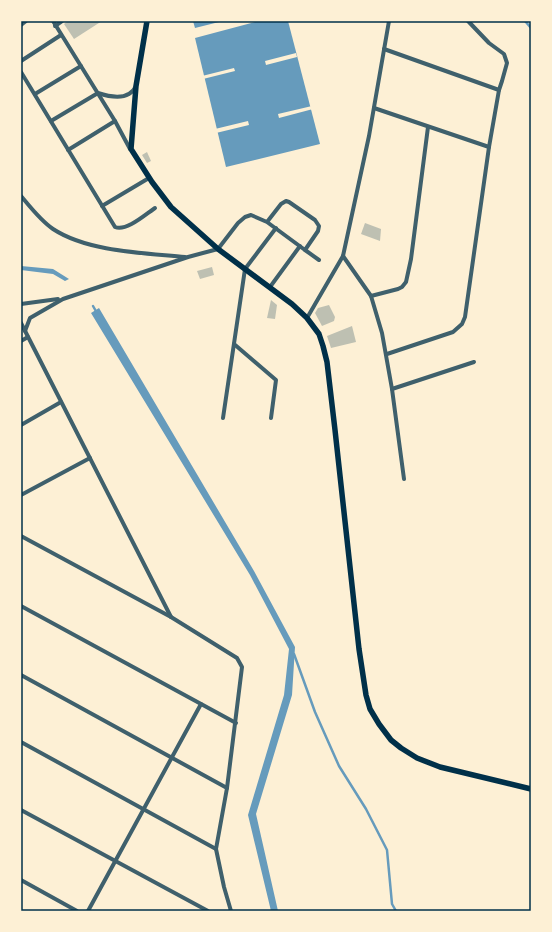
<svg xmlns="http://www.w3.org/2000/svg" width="552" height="932" viewBox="0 0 552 932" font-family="Lora,serif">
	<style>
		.water { fill: #669bbc }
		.pier { fill: #fdf0d5 }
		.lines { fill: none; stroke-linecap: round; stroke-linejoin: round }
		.stream { stroke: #669bbc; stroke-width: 2.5 }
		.building { fill: #bec0b2 }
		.minor { stroke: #3f606c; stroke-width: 4 }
		.secondary { stroke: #003049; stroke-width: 5.5 }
		.neatline { fill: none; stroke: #003049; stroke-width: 1.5 }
	</style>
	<rect width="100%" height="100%" fill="#fdf0d5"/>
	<!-- water -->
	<g class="water">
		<path d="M 193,21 L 223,21 L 195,28 Z"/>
		<path d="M 259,21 L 288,21 L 320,144 L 226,167 L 195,38 Z"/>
		<path d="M 21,266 L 53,269 L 69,279 L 65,281 L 53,274 L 21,270 Z"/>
		<path d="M 99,308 L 254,571 L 295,647 L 292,695 L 256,814 L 278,911 L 271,911 L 248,815 L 284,695 L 289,649 L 250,575 L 91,313 Z"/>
	</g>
	<!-- pier -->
	<g class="pier">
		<path d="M 296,53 L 297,57 L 266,65 L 265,61 Z"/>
		<path d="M 234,68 L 235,71 L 203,79 L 202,76 Z"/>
		<path d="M 312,106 L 313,109 L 279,118 L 278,114 Z"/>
		<path d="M 248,121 L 249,125 L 216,133 L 215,129 Z"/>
	</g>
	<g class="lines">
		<!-- stream -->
		<g class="stream">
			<path d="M 525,21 L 531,28"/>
			<path d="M 93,306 L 97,313"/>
			<path d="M 294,654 L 315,712 L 339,766 L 366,809 L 387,850 L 392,904 L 396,911"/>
		</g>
	</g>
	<!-- building -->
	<g class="building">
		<path d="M 68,21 L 102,21 L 74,39 L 64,24 Z"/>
		<path d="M 147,152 L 151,161 L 147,163 L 142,155 Z"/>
		<path d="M 365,223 L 381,229 L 380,241 L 361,234 Z"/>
		<path d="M 212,267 L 214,275 L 200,279 L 197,271 Z"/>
		<path d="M 271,300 L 277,305 L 275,319 L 267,318 Z"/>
		<path d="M 329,305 L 335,317 L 334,321 L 322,326 L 315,313 L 318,308 Z"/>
		<path d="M 352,326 L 356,342 L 331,348 L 327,336 Z"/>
	</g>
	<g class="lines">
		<!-- minor -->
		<g class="minor">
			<path d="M 53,21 L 115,121 L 130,149"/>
			<path d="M 21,25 L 26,21"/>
			<path d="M 55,26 L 62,21"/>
			<path d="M 384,49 L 499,90"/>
			<path d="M 21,61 L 61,35"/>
			<path d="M 21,72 L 115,227 C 126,232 146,214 155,208"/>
			<path d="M 35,94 L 81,66"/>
			<path d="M 374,108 L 489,147"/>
			<path d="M 51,121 L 98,93 C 110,97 129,101 136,86"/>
			<path d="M 68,150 L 115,121"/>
			<path d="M 21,196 C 31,208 41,221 53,229 C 88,252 145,253 185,257"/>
			<path d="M 102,206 L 149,178"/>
			<path d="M 305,250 L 319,260"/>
			<path d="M 343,256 L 371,296 L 382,333 L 392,389 L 404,479"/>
			<path d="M 270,287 L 300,246"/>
			<path d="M 371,296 L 398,289 L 402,287 L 406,282 L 411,259 L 428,127"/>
			<path d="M 21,304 L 58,299"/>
			<path d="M 307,318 L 343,256 L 369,136 L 389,21"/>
			<path d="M 21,323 L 171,617"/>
			<path d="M 25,331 L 30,318 L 63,299 L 188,257 L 218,249 L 238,223 L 245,217 L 251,215 L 267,222 L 305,250 L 318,231 L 319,226 L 315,220 L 289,202 L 286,201 L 281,204 L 267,222"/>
			<path d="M 21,341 L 28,337"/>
			<path d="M 234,344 L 276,380 L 271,418"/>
			<path d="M 387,354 L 453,332 L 462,324 L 465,317 L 489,147 L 499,90 L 502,81 L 507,63 L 504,54 L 489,43 L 468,21"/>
			<path d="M 392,389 L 474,362"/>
			<path d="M 223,418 L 245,269 L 276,228"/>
			<path d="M 21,425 L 61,402"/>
			<path d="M 21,495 L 90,458"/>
			<path d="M 21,536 L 171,617 L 237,658 L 242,667 L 227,788 L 216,849 L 224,887 L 231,911"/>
			<path d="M 21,606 L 236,723"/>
			<path d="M 21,675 L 227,788"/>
			<path d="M 21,742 L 216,849"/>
			<path d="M 21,810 L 208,911"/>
			<path d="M 21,880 L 77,911"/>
			<path d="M 88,911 L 201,704"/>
		</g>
		<!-- secondary -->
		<path class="secondary" d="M 147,21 L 136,86 L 131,149 L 152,182 L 171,207 L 218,249 L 292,304 L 307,318 L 319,334 L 323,346 L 327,362 L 335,430 L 359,649 L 366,695 L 370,709 L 379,724 L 391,740 L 401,748 L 417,758 L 440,767 L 531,789"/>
	</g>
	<!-- border -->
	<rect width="552" height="932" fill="none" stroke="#fdf0d5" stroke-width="44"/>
	<rect x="22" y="22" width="508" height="888" class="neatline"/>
</svg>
